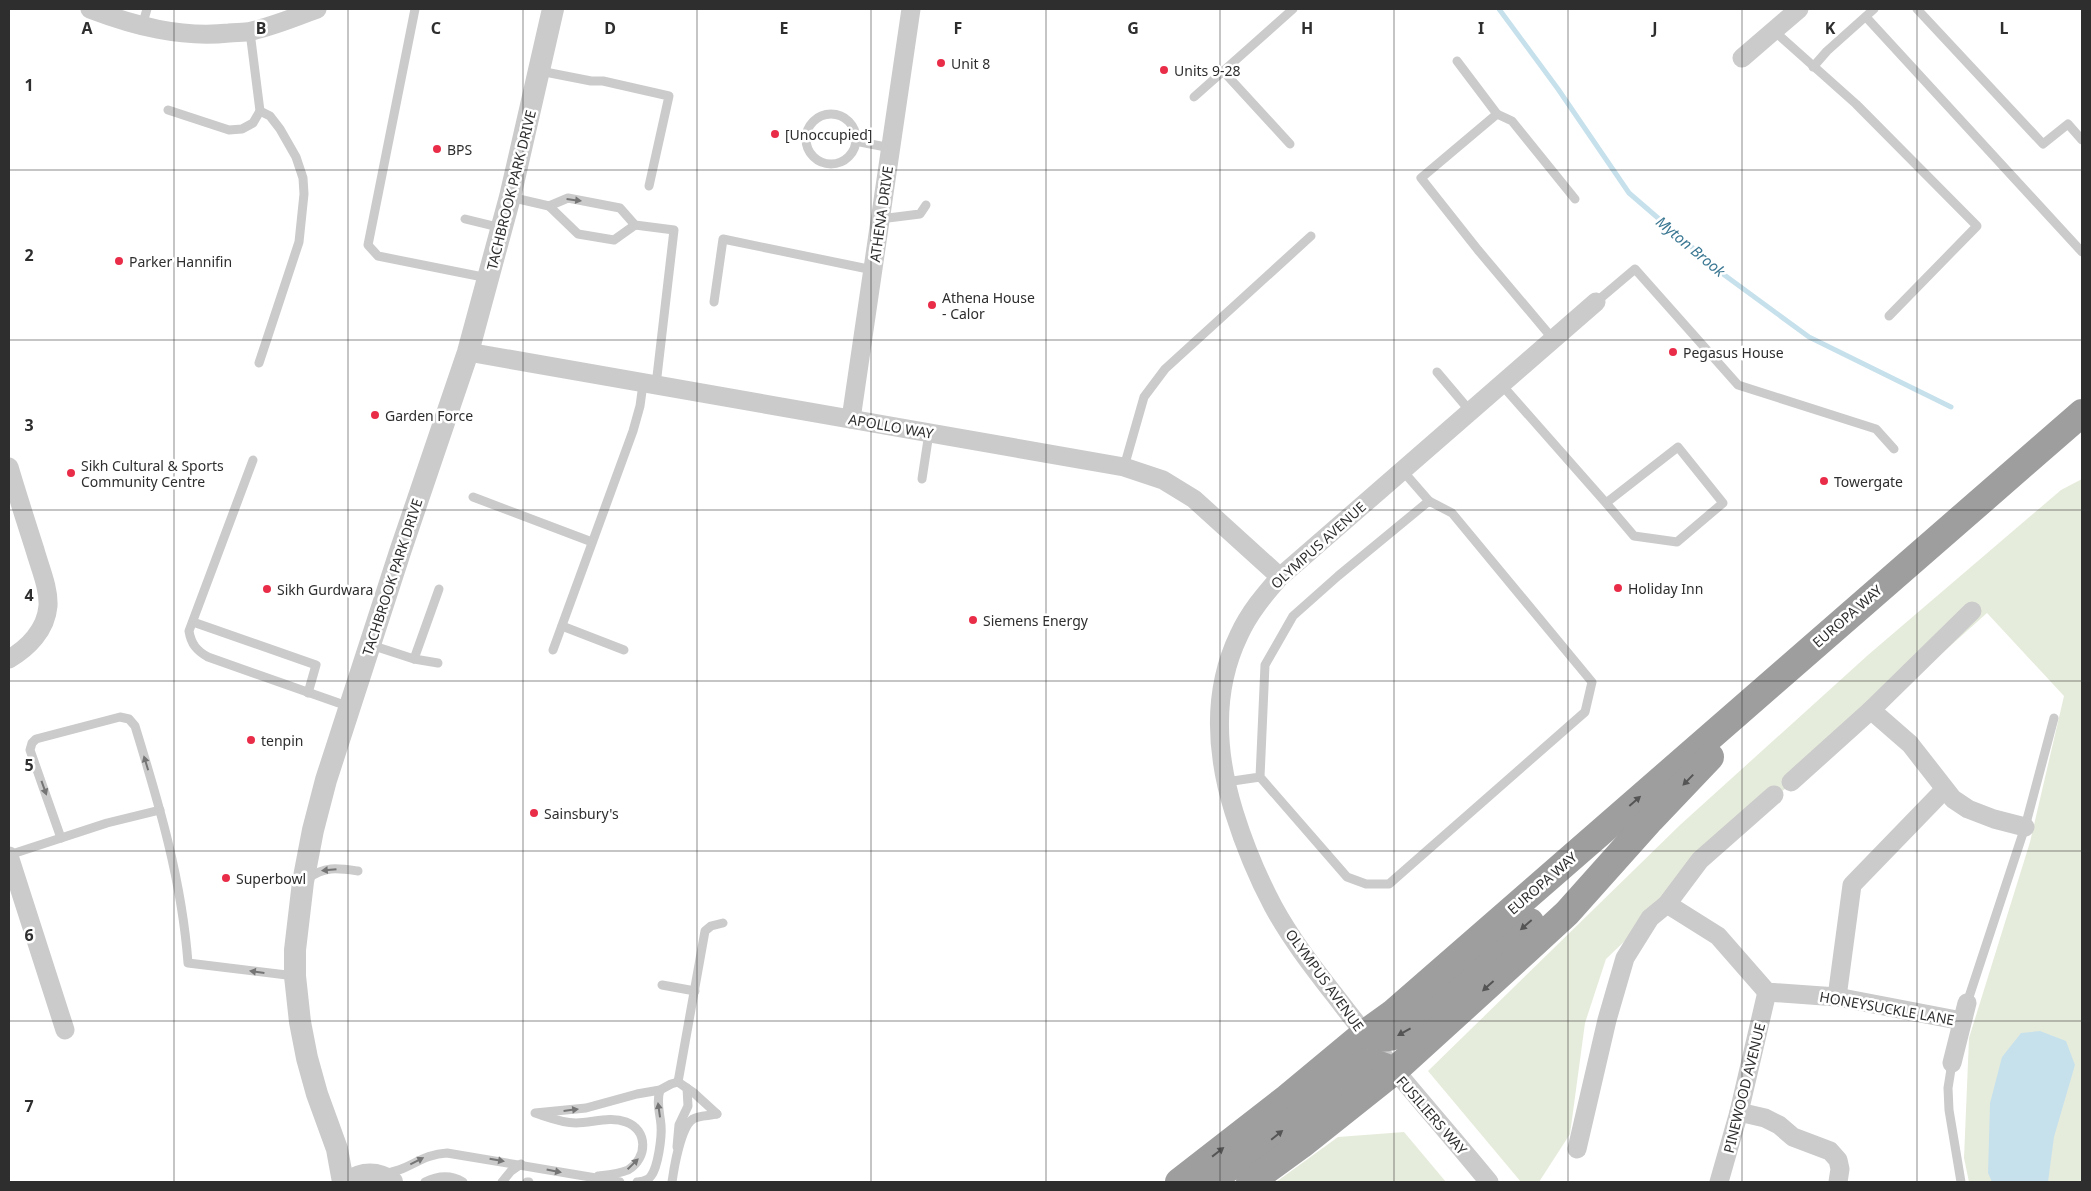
<svg xmlns="http://www.w3.org/2000/svg" width="2091" height="1191" viewBox="0 0 2091 1191" font-family="'Noto Sans',sans-serif">
	<style>
		.green { fill: #e6ecdc }
		.water { fill: #c7e1ec }
		.lines { fill: none; stroke-linecap: round; stroke-linejoin: round }
		.stream { stroke: #c7e1ec; stroke-width: 5 }
		.service { stroke: #cbcbcb; stroke-width: 9 }
		.minor { stroke: #cbcbcb; stroke-width: 19 }
		.tertiary { stroke: #cbcbcb; stroke-width: 22 }
		.trunk { stroke: #9e9e9e; stroke-width: 28 }
		.oneway { fill: #757575 }
		.oneway2 { fill: #555 }
		.grid { fill: none; stroke: #2e2e2e; stroke-width: 1; stroke-opacity: 0.55 }
		.poi-dot { fill: #e92d49; stroke: #fff; stroke-width: 2 }
		.labels { text-anchor: middle; dominant-baseline: central; stroke-width: 5; stroke-linejoin: round; paint-order: stroke }
		.poi-label { font-size: 14px; fill: #2e2e2e; stroke: #fff; text-anchor: start }
		.street-label { font-size: 14px; fill: #2e2e2e; stroke: #fff }
		.water-label { font-size: 15px; font-style: italic; fill: #3a7792; stroke: #fff }
		.grid-label { font-size: 16px; text-anchor: middle; font-weight: bold; fill: #2e2e2e; stroke: #fff; stroke-width: 5; stroke-linejoin: round; paint-order: stroke }
	</style>
	<rect width="100%" height="100%" fill="#fff"/>
	<!-- green -->
	<g class="green">
		<path d="M 2082,479 L 2082,1182 L 1969,1182 L 1964,1158 L 1969,1038 L 2030,842 L 2064,696 L 1987,613 L 1881,708 L 1774,798 L 1606,959 L 1585,1023 L 1570,1134 L 1539,1182 L 1521,1182 L 1428,1071 L 1680,825 L 1868,655 L 2061,490 Z"/>
		<path d="M 1404,1132 L 1446,1182 L 1276,1182 L 1338,1137 Z"/>
	</g>
	<!-- water -->
	<path class="water" d="M 2040,1031 L 2066,1041 L 2075,1065 L 2054,1137 L 2048,1182 L 1992,1182 L 1988,1173 L 1990,1103 L 2002,1057 L 2021,1033 Z"/>
	<g class="lines">
		<!-- stream -->
		<path class="stream" d="M 1499,9 L 1558,89 L 1629,193 L 1723,274 L 1809,337 L 1951,407"/>
		<!-- service -->
		<g class="service">
			<path d="M 415,9 L 368,245 L 378,256 L 488,278"/>
			<path d="M 1917,9 L 2043,144 L 2068,124 L 2082,140"/>
			<path d="M 1866,17 L 2082,252"/>
			<path d="M 142,26 L 147,9"/>
			<path d="M 1774,31 L 1856,104 L 1977,226 L 1889,316"/>
			<path d="M 1457,61 L 1497,114 L 1421,178 L 1478,250 L 1553,339"/>
			<path d="M 1813,67 L 1827,51 L 1874,9"/>
			<path d="M 540,71 L 591,81 L 603,81 L 669,96 L 649,186"/>
			<path d="M 1223,71 L 1290,144"/>
			<path d="M 1194,97 L 1293,9"/>
			<path d="M 168,110 L 229,130 L 242,129 L 253,123 L 260,111 L 250,32"/>
			<path d="M 1497,114 L 1512,121 L 1575,199"/>
			<circle cx="831" cy="139" r="25"/>
			<path d="M 855,141 L 891,148"/>
			<path d="M 510,197 L 549,206 L 568,198 L 620,208 L 635,225 L 674,230 L 656,385"/>
			<path d="M 549,206 L 578,234 L 614,240 L 635,225"/>
			<path d="M 465,219 L 502,228"/>
			<path d="M 880,219 L 920,214 L 926,205"/>
			<path d="M 714,302 L 723,239 L 873,270"/>
			<path d="M 1596,302 L 1635,269 L 1738,385 L 1876,429 L 1894,449"/>
			<path d="M 259,363 L 299,242 L 304,194 L 303,178 L 296,157 L 280,129 L 270,116 L 260,111"/>
			<path d="M 1437,372 L 1470,411"/>
			<path d="M 1501,384 L 1606,503 L 1678,447 L 1723,503 L 1677,542 L 1634,536 L 1606,503"/>
			<path d="M 253,460 L 189,631 C 191,644 197,651 208,657 L 350,707"/>
			<path d="M 1124,467 L 1144,397 L 1165,369 L 1311,236"/>
			<path d="M 1402,470 L 1429,501"/>
			<path d="M 922,479 L 929,433"/>
			<path d="M 473,497 L 592,542"/>
			<path d="M 193,622 L 316,665 L 308,693"/>
			<path d="M 562,626 L 624,650"/>
			<path d="M 371,645 L 414,659 L 439,589"/>
			<path d="M 553,650 L 633,431 L 640,406 L 643,384"/>
			<path d="M 414,659 L 438,663"/>
			<path d="M 1226,782 L 1260,777 L 1347,877 L 1366,884 L 1389,884 L 1585,712 L 1592,682 L 1452,513 L 1429,501 L 1338,576 L 1293,616 L 1265,665 L 1260,777"/>
			<path d="M 61,838 L 30,750 L 32,743 L 36,739 L 120,717 L 129,719 L 135,726 C 159,804 182,881 188,963 L 295,976"/>
			<path d="M 9,855 L 107,823 L 160,810"/>
			<path d="M 307,879 C 325,866 337,868 358,871"/>
			<path d="M 662,985 L 695,991"/>
			<path d="M 1967,1003 L 2025,827 L 2054,718"/>
			<path d="M 1952,1063 L 1948,1088 L 1949,1110 L 1961,1182"/>
			<path d="M 678,1082 L 705,931 L 711,926 L 723,923"/>
			<path d="M 535,1113 L 586,1108 L 637,1094 L 660,1090 L 671,1084 L 678,1082 L 694,1093 L 717,1114"/>
			<path d="M 538,1114 C 550,1118 563,1123 576,1123 C 592,1123 610,1116 626,1122 C 648,1130 648,1158 628,1170 C 619,1174 607,1175 598,1176"/>
			<path d="M 677,1147 L 679,1125 L 688,1106 L 687,1088"/>
			<path d="M 384,1173 C 407,1172 421,1154 447,1153 L 620,1182"/>
			<path d="M 425,1182 C 437,1176 450,1174 463,1182"/>
			<path d="M 502,1182 L 511,1171 L 521,1164"/>
			<path d="M 527,1182 L 529,1182"/>
			<path d="M 637,1182 C 643,1181 648,1181 651,1176 C 658,1167 662,1137 661,1125 C 660,1113 656,1102 660,1090"/>
			<path d="M 672,1182 C 674,1168 681,1126 693,1119 C 699,1115 710,1116 717,1114"/>
		</g>
		<!-- minor -->
		<g class="minor">
			<path d="M 90,9 C 135,26 180,38 229,33 C 236,32 244,33 252,31 C 274,26 296,17 317,9"/>
			<path d="M 1742,58 L 1799,9"/>
			<path d="M 468,352 L 1124,467 L 1163,480 L 1194,499 L 1280,577"/>
			<path d="M 851,419 L 911,9"/>
			<path d="M 9,467 C 17,494 26,522 35,550 C 40,568 49,588 48,606 C 46,630 28,648 9,659"/>
			<path d="M 1871,710 L 1910,744 L 1953,799 L 1968,809 L 1994,819 L 2025,827"/>
			<path d="M 1791,782 L 1871,710 L 1972,611"/>
			<path d="M 9,856 L 65,1030"/>
			<path d="M 1667,904 L 1718,936 L 1767,992 L 1837,997 L 1962,1021"/>
			<path d="M 1837,997 L 1852,885 L 1944,790"/>
			<path d="M 1952,1063 L 1967,1003"/>
			<path d="M 1739,1112 L 1765,1118 L 1779,1125 L 1793,1137 L 1830,1151 L 1838,1160 L 1840,1169 L 1838,1182"/>
			<path d="M 1577,1149 L 1607,1020 L 1625,958 L 1650,918 L 1667,904 L 1700,860 L 1774,795"/>
			<path d="M 1489,1182 C 1440,1122 1387,1064 1340,1002 C 1316,971 1292,941 1273,906 C 1257,876 1244,844 1234,812 C 1216,754 1212,691 1239,635 C 1249,613 1264,595 1280,577 L 1596,302"/>
			<path d="M 1719,1182 L 1739,1112 L 1767,992"/>
		</g>
		<!-- tertiary -->
		<g class="tertiary">
			<path d="M 343,1182 L 337,1149 L 317,1094 L 307,1058 L 300,1022 L 295,976 L 295,950 L 303,882 L 313,830 L 326,780 L 400,552 L 468,352 L 510,197 L 553,9"/>
			<path d="M 348,1182 C 362,1172 378,1172 392,1182"/>
		</g>
		<!-- trunk -->
		<g class="trunk">
			<path d="M 1364,1034 C 1378,1040 1390,1039 1404,1032 L 1530,922"/>
			<path d="M 1179,1182 L 1287,1098 L 1364,1034 L 1392,1014 L 2082,413"/>
			<path d="M 1208,1182 L 1270,1140 L 1359,1067 C 1373,1060 1380,1065 1394,1071"/>
			<path d="M 1250,1182 L 1301,1145 L 1394,1071 L 1528,949 L 1567,913 L 1651,819 L 1710,757"/>
		</g>
	</g>
	<!-- one-way arrows -->
	<defs><path id="oneway-solid" d="M-6-.8H1V-3.2L6.5 0L1 3.2V.8H-6Z" transform="scale(1.25)"/></defs>
	<g class="oneway">
		<use href="#oneway-solid" transform="translate(574 200) rotate(7)"/>
		<use href="#oneway-solid" transform="translate(146 763) rotate(-107)"/>
		<use href="#oneway-solid" transform="translate(44 788) rotate(70)"/>
		<use href="#oneway-solid" transform="translate(329 870) rotate(175)"/>
		<use href="#oneway-solid" transform="translate(257 972) rotate(-172)"/>
		<use href="#oneway-solid" transform="translate(571 1110) rotate(-7)"/>
		<use href="#oneway-solid" transform="translate(659 1110) rotate(-98)"/>
		<use href="#oneway-solid" transform="translate(497 1160) rotate(10)"/>
		<use href="#oneway-solid" transform="translate(417 1161) rotate(-27)"/>
		<use href="#oneway-solid" transform="translate(633 1164) rotate(-44)"/>
		<use href="#oneway-solid" transform="translate(554 1171) rotate(11)"/>
	</g>
	<g class="oneway2">
		<use href="#oneway-solid" transform="translate(1688 780) rotate(134)"/>
		<use href="#oneway-solid" transform="translate(1635 801) rotate(-41)"/>
		<use href="#oneway-solid" transform="translate(1526 925) rotate(139)"/>
		<use href="#oneway-solid" transform="translate(1488 986) rotate(138)"/>
		<use href="#oneway-solid" transform="translate(1404 1032) rotate(151)"/>
		<use href="#oneway-solid" transform="translate(1277 1135) rotate(-39)"/>
		<use href="#oneway-solid" transform="translate(1218 1152) rotate(-38)"/>
	</g>
	<!-- grid -->
	<path class="grid" d="M 174,9 L 174,1182M 348,9 L 348,1182M 523,9 L 523,1182M 697,9 L 697,1182M 871,9 L 871,1182M 1046,9 L 1046,1182M 1220,9 L 1220,1182M 1394,9 L 1394,1182M 1568,9 L 1568,1182M 1742,9 L 1742,1182M 1917,9 L 1917,1182M 9,170 L 2082,170M 9,340 L 2082,340M 9,510 L 2082,510M 9,681 L 2082,681M 9,851 L 2082,851M 9,1021 L 2082,1021"/>
	<!-- markers -->
	<g class="poi-dot">
		<circle cx="941" cy="63" r="5"/>
		<circle cx="1164" cy="70" r="5"/>
		<circle cx="775" cy="134" r="5"/>
		<circle cx="437" cy="149" r="5"/>
		<circle cx="119" cy="261" r="5"/>
		<circle cx="932" cy="305" r="5"/>
		<circle cx="1673" cy="352" r="5"/>
		<circle cx="375" cy="415" r="5"/>
		<circle cx="71" cy="473" r="5"/>
		<circle cx="1824" cy="481" r="5"/>
		<circle cx="1618" cy="588" r="5"/>
		<circle cx="267" cy="589" r="5"/>
		<circle cx="973" cy="620" r="5"/>
		<circle cx="251" cy="740" r="5"/>
		<circle cx="534" cy="813" r="5"/>
		<circle cx="226" cy="878" r="5"/>
	</g>
	<g class="labels">
		<!-- poi labels -->
		<g class="poi-label">
			<text x="951" y="63">Unit 8</text>
			<text x="1174" y="70">Units 9-28</text>
			<text x="785" y="134">[Unoccupied]</text>
			<text x="447" y="149">BPS</text>
			<text x="129" y="261">Parker Hannifin</text>
			<text x="942" y="297">Athena House<tspan x="942" dy="16">- Calor</tspan></text>
			<text x="1683" y="352">Pegasus House</text>
			<text x="385" y="415">Garden Force</text>
			<text x="81" y="465">Sikh Cultural &amp; Sports<tspan x="81" dy="16">Community Centre</tspan></text>
			<text x="1834" y="481">Towergate</text>
			<text x="1628" y="588">Holiday Inn</text>
			<text x="277" y="589">Sikh Gurdwara</text>
			<text x="983" y="620">Siemens Energy</text>
			<text x="261" y="740">tenpin</text>
			<text x="544" y="813">Sainsbury's</text>
			<text x="236" y="878">Superbowl</text>
		</g>
		<!-- street labels -->
		<g class="street-label">
			<text transform="translate(511 190) rotate(-76)">TACHBROOK PARK DRIVE</text>
			<text transform="translate(881 214) rotate(-82)">ATHENA DRIVE</text>
			<text transform="translate(891 426) rotate(10)">APOLLO WAY</text>
			<text transform="translate(1318 545) rotate(-42)">OLYMPUS AVENUE</text>
			<text transform="translate(392 577) rotate(-72)">TACHBROOK PARK DRIVE</text>
			<text transform="translate(1847 616) rotate(-41)">EUROPA WAY</text>
			<text transform="translate(1542 883) rotate(-41)">EUROPA WAY</text>
			<text transform="translate(1325 980) rotate(54)">OLYMPUS AVENUE</text>
			<text transform="translate(1887 1008) rotate(10)">HONEYSUCKLE LANE</text>
			<text transform="translate(1744 1088) rotate(-76)">PINEWOOD AVENUE</text>
			<text transform="translate(1432 1115) rotate(49)">FUSILIERS WAY</text>
		</g>
		<!-- water labels -->
		<g class="water-label">
			<text transform="translate(1691 246) rotate(40)">Myton Brook</text>
		</g>
	</g>
	<g class="grid-label">
		<text x="87" y="34">A</text>
		<text x="261" y="34">B</text>
		<text x="436" y="34">C</text>
		<text x="610" y="34">D</text>
		<text x="784" y="34">E</text>
		<text x="958" y="34">F</text>
		<text x="1133" y="34">G</text>
		<text x="1307" y="34">H</text>
		<text x="1481" y="34">I</text>
		<text x="1655" y="34">J</text>
		<text x="1830" y="34">K</text>
		<text x="2004" y="34">L</text>
		<text x="29" y="91">1</text>
		<text x="29" y="261">2</text>
		<text x="29" y="431">3</text>
		<text x="29" y="601">4</text>
		<text x="29" y="771">5</text>
		<text x="29" y="941">6</text>
		<text x="29" y="1112">7</text>
	</g>
	<!-- border -->
	<rect width="2091" height="1191" fill="none" stroke="#2e2e2e" stroke-width="20"/>
</svg>
